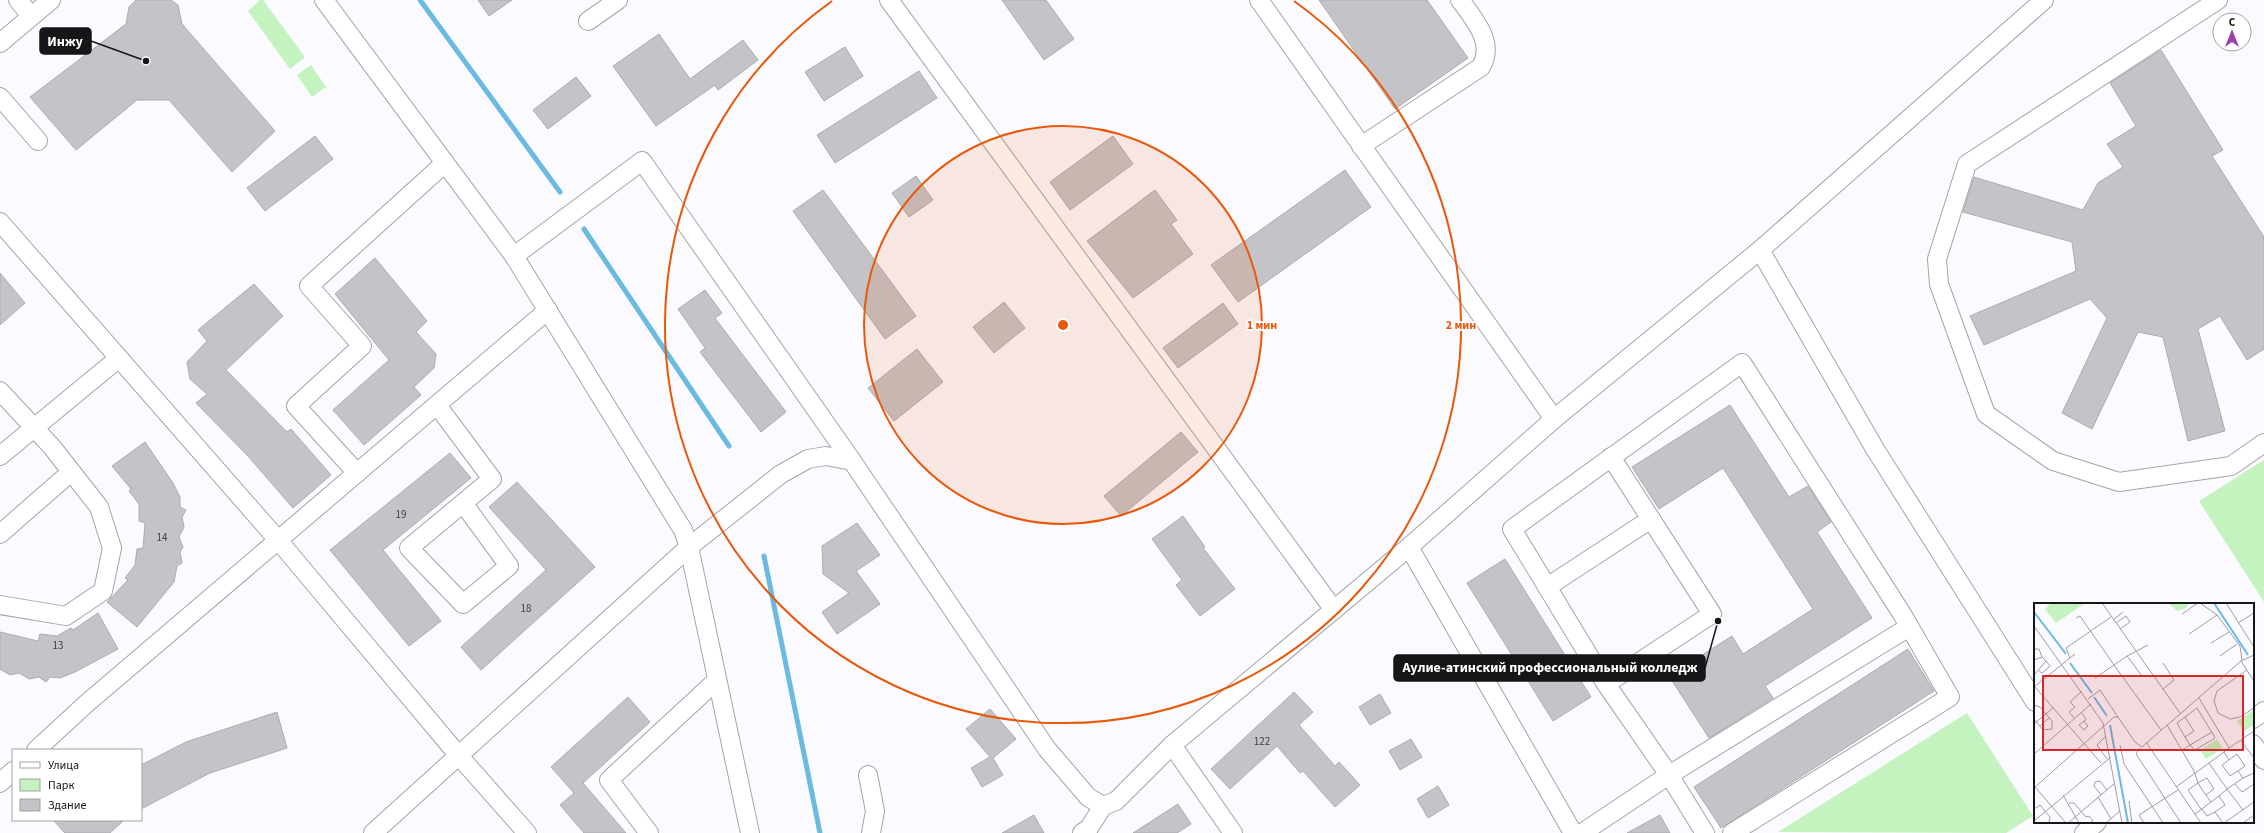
<svg xmlns="http://www.w3.org/2000/svg" width="2264" height="833" viewBox="0 0 2264 833" font-family="'Source Sans 3',sans-serif">
	<style>
		.green { fill: #c5f3bf }
		.lines { fill: none; stroke-linecap: round; stroke-linejoin: round }
		.stream { stroke: #6cb9e1; stroke-width: 5 }
		.building { fill: #c4c4c8; stroke: #acacb0 }
		.minor-casing { stroke: #a4a4a9; stroke-width: 20 }
		.minor { stroke: #fff; stroke-width: 18 }
		.ring { fill: none; stroke: #e8590c; stroke-width: 2 }
		.labels { text-anchor: middle; dominant-baseline: central; stroke-width: 3.5; stroke-linejoin: round; paint-order: stroke }
		.number-label { font-size: 11px; fill: #424244 }
		.inset-river { fill: none; stroke: #6cb9e1; stroke-width: 2 }
		.inset-road { fill: none; stroke: #9f9fa3; stroke-width: 1 }
		.view { fill: #d62828; fill-opacity: 0.15; stroke: #d62828; stroke-width: 2 }
		.inset-edge { fill: none; stroke: #161618; stroke-width: 2 }
		.centre { fill: #e8590c; stroke: #fff; stroke-width: 2 }
		.ring-label { font-size: 12px; text-anchor: middle; font-weight: bold; fill: #e8590c; stroke: #fff; stroke-width: 3.5; stroke-linejoin: round; paint-order: stroke }
		.leader { fill: none; stroke: #161618; stroke-width: 1.5 }
		.callout-dot { fill: #161618; stroke: #fff; stroke-width: 1.5 }
		.callout { fill: #161618; stroke: #161618; stroke-width: 1.5 }
		.callout-label { font-size: 14px; text-anchor: middle; font-weight: bold; fill: #fff }
	</style>
	<rect width="100%" height="100%" fill="#fafaff"/>
	<!-- green -->
	<g class="green">
		<path d="M 260,0 L 263,0 L 305,57 L 290,69 L 248,11 Z"/>
		<path d="M 311,65 L 326,87 L 312,97 L 297,75 Z"/>
		<path d="M 2264,460 L 2264,602 L 2199,501 Z"/>
		<path d="M 1967,713 L 2033,816 L 2006,833 L 1778,832 Z"/>
	</g>
	<g class="lines">
		<!-- stream -->
		<g class="stream">
			<path d="M 420,0 L 560,192"/>
			<path d="M 584,229 L 729,446"/>
			<path d="M 764,556 L 820,833"/>
		</g>
	</g>
	<!-- building -->
	<g class="building">
		<path d="M 136,0 L 171,0 L 178,5 L 182,24 L 275,131 L 232,172 L 169,100 L 137,100 L 76,150 L 30,97 L 126,24 L 129,7 Z"/>
		<path d="M 478,0 L 512,0 L 489,16 Z"/>
		<path d="M 1002,0 L 1046,0 L 1074,39 L 1044,60 Z"/>
		<path d="M 1319,0 L 1427,0 L 1468,58 L 1395,109 Z"/>
		<path d="M 659,34 L 690,79 L 743,40 L 758,60 L 718,90 L 715,85 L 656,126 L 613,66 Z"/>
		<path d="M 845,47 L 863,76 L 824,101 L 805,72 Z"/>
		<path d="M 2161,50 L 2223,150 L 2212,156 L 2264,237 L 2264,349 L 2247,360 L 2220,316 L 2198,329 L 2225,431 L 2188,441 L 2163,337 L 2138,332 L 2092,429 L 2062,413 L 2107,318 L 2090,299 L 1984,345 L 1970,316 L 2076,271 L 2072,242 L 1963,212 L 1974,177 L 2083,210 L 2098,183 L 2123,167 L 2107,144 L 2136,126 L 2110,83 Z"/>
		<path d="M 919,71 L 937,98 L 835,163 L 817,135 Z"/>
		<path d="M 576,77 L 591,96 L 548,129 L 533,110 Z"/>
		<path d="M 315,136 L 333,159 L 265,211 L 247,188 Z"/>
		<path d="M 1113,136 L 1133,164 L 1070,210 L 1050,182 Z"/>
		<path d="M 1345,170 L 1371,207 L 1238,302 L 1211,265 Z"/>
		<path d="M 916,176 L 933,200 L 909,217 L 892,193 Z"/>
		<path d="M 823,190 L 916,316 L 885,339 L 793,211 Z"/>
		<path d="M 1155,190 L 1177,220 L 1171,224 L 1193,254 L 1133,298 L 1087,241 Z"/>
		<path d="M 375,258 L 427,321 L 416,332 L 436,354 L 434,368 L 414,387 L 421,395 L 364,445 L 333,410 L 389,360 L 335,294 Z"/>
		<path d="M 0,273 L 25,303 L 0,325 Z"/>
		<path d="M 254,284 L 283,316 L 226,370 L 287,432 L 291,429 L 331,475 L 293,508 L 247,455 L 196,403 L 207,394 L 190,379 L 187,362 L 207,341 L 198,330 Z"/>
		<path d="M 705,290 L 722,313 L 715,318 L 786,412 L 761,432 L 700,352 L 705,348 L 678,309 Z"/>
		<path d="M 1004,302 L 1025,328 L 994,353 L 973,327 Z"/>
		<path d="M 1223,303 L 1238,324 L 1178,368 L 1163,348 Z"/>
		<path d="M 917,349 L 943,382 L 894,421 L 868,388 Z"/>
		<path d="M 1730,405 L 1789,497 L 1808,486 L 1831,522 L 1817,532 L 1872,618 L 1765,686 L 1773,698 L 1709,738 L 1669,676 L 1732,636 L 1743,654 L 1813,609 L 1723,468 L 1659,509 L 1632,467 Z"/>
		<path d="M 1181,432 L 1198,452 L 1121,516 L 1104,496 Z"/>
		<path d="M 145,442 L 173,483 L 180,497 L 180,507 L 186,510 L 182,517 L 184,527 L 179,537 L 183,547 L 180,552 L 182,563 L 177,566 L 174,582 L 137,627 L 107,602 L 128,580 L 125,578 L 135,565 L 137,549 L 143,548 L 145,523 L 139,521 L 139,504 L 129,491 L 131,489 L 112,466 Z"/>
		<path d="M 450,453 L 471,478 L 383,550 L 441,621 L 409,646 L 330,550 Z"/>
		<path d="M 517,482 L 595,567 L 481,670 L 461,647 L 546,570 L 489,507 Z"/>
		<path d="M 1183,516 L 1205,547 L 1203,548 L 1235,589 L 1200,616 L 1176,585 L 1182,580 L 1152,539 Z"/>
		<path d="M 857,523 L 880,555 L 856,571 L 880,604 L 837,634 L 822,612 L 849,593 L 823,574 L 822,546 Z"/>
		<path d="M 1505,559 L 1591,697 L 1553,721 L 1467,583 Z"/>
		<path d="M 98,613 L 118,649 L 75,672 L 60,678 L 50,677 L 46,682 L 39,677 L 29,679 L 19,673 L 10,675 L 0,669 L 0,632 L 38,641 L 40,634 L 57,636 L 71,628 L 73,630 Z"/>
		<path d="M 1908,649 L 1934,691 L 1721,828 L 1694,787 Z"/>
		<path d="M 1294,692 L 1313,712 L 1299,725 L 1335,766 L 1339,762 L 1360,785 L 1335,807 L 1303,771 L 1300,773 L 1277,746 L 1230,789 L 1211,769 Z"/>
		<path d="M 1380,694 L 1391,713 L 1370,725 L 1359,707 Z"/>
		<path d="M 628,697 L 650,722 L 583,783 L 626,833 L 584,833 L 560,805 L 574,793 L 551,767 Z"/>
		<path d="M 990,709 L 1016,739 L 993,758 L 1003,775 L 982,787 L 971,768 L 990,757 L 966,729 Z"/>
		<path d="M 277,712 L 287,748 L 210,773 L 141,809 L 141,765 L 186,742 Z"/>
		<path d="M 1411,739 L 1422,757 L 1400,770 L 1389,751 Z"/>
		<path d="M 1438,786 L 1449,805 L 1428,818 L 1417,799 Z"/>
		<path d="M 1178,804 L 1191,824 L 1177,833 L 1133,833 Z"/>
		<path d="M 1034,815 L 1044,833 L 1002,833 Z"/>
		<path d="M 1660,815 L 1670,833 L 1627,833 Z"/>
		<path d="M 53,820 L 124,820 L 110,833 L 65,833 Z"/>
	</g>
	<g class="lines">
		<defs>
			<g id="minor">
				<path d="M 18,0 L 31,16"/>
				<path d="M 324,0 L 514,256 L 683,530 L 689,547 L 750,833"/>
				<path d="M 889,0 L 1334,610"/>
				<path d="M 1259,0 L 1554,419"/>
				<path d="M 2218,0 L 1967,164 L 1937,259 L 1939,284 L 1986,414 L 2053,461 L 2119,482 L 2231,466 L 2264,443"/>
				<path d="M 588,21 L 618,0"/>
				<path d="M 0,43 L 51,0"/>
				<path d="M 0,97 L 38,141"/>
				<path d="M 1361,146 L 1481,67 C 1495,43 1475,20 1460,0"/>
				<path d="M 0,222 L 278,540 L 459,756 L 527,833"/>
				<path d="M 1760,250 L 1875,449 L 2035,702"/>
				<path d="M 514,256 L 642,161 L 852,461"/>
				<path d="M 0,391 L 52,447 L 99,507 L 112,548 L 103,591 L 66,616 L 0,605"/>
				<path d="M 437,405 L 492,479 L 409,548 L 463,604 L 509,566 L 463,503"/>
				<path d="M 0,456 L 119,358"/>
				<path d="M 357,473 L 296,406 L 362,346 L 309,286 L 445,163"/>
				<path d="M 0,534 L 71,472"/>
				<path d="M 1409,547 L 1573,833"/>
				<path d="M 1547,587 L 1651,519"/>
				<path d="M 1606,684 L 1712,614 L 1611,457"/>
				<path d="M 2253,719 L 2264,711"/>
				<path d="M 2253,744 L 2264,760"/>
				<path d="M 1172,745 L 1233,833"/>
				<path d="M 36,750 L 86,704 L 548,310"/>
				<path d="M 868,775 L 875,811 L 871,833"/>
				<path d="M 0,783 L 13,771"/>
				<path d="M 373,833 L 689,547 L 781,474 L 808,459 L 826,456 L 852,461 L 1047,749 L 1088,797 L 1103,806 L 1116,801 L 1172,745 L 1409,547 L 1554,419 L 1760,250 L 2044,0"/>
				<path d="M 649,833 L 609,780 L 717,680"/>
				<path d="M 1082,833 L 1089,828 L 1103,806"/>
				<path d="M 1582,833 L 1669,775 L 1909,627"/>
				<path d="M 1705,833 L 1669,775 L 1606,684 L 1512,529 L 1742,363 L 1902,614 L 1950,697 L 1732,833"/>
				<path d="M 2084,833 L 2097,822"/>
			</g>
		</defs>
		<!-- minor casing -->
		<use href="#minor" class="minor-casing"/>
		<!-- minor -->
		<use href="#minor" class="minor"/>
	</g>
	<!-- distance rings -->
	<circle cx="1063" cy="325" r="199" fill="#e8590c" fill-opacity=".12"/>
	<g class="ring">
		<circle cx="1063" cy="325" r="199"/>
		<path d="M1294 1A398 398 0 1 1 832 1"/>
	</g>
	<g class="labels">
		<!-- number labels -->
		<g class="number-label">
			<text x="401" y="514">19</text>
			<text x="162" y="537">14</text>
			<text x="526" y="608">18</text>
			<text x="58" y="645">13</text>
			<text x="1262" y="741">122</text>
		</g>
	</g>
	<!-- overview -->
	<g transform="translate(2034 603)">
		<rect width="220" height="220" fill="#fafaff"/>
		<path d="M 17,0 L 51,0 L 22,20 L 11,6 ZM 134,0 L 154,0 L 152,5 L 143,8 ZM 220,107 L 220,122 L 210,128 L 203,118 ZM 183,136 L 189,145 L 172,156 L 166,147 Z" fill="#c5f3bf"/>
		<path class="inset-river" d="M 180,0 L 214,52M 0,9 L 32,51M 36,60 L 58,90M 60,94 L 73,113M 76,122 L 94,220"/>
		<path class="inset-road" d="M 68,0 L 146,110M 166,0 L 183,12 L 206,43 L 208,57M 192,0 L 220,44M 148,11 L 164,0M 42,15 L 46,13 L 80,62 L 93,53M 79,17 L 89,9M 82,20 L 92,13 L 96,19 L 86,26M 204,20 L 220,10M 0,23 L 69,120 L 88,220M 155,31 L 183,12M 177,40 L 195,29M 0,46 L 5,46 L 8,54 L 0,57M 186,53 L 203,41M 36,55 L 32,45 L 77,14M 207,58 L 220,78M 129,60 L 140,77 L 129,86M 213,67 L 183,88 L 180,98 L 184,110 L 196,116 L 206,114 L 220,105M 5,68 L 8,70 L 16,63 L 12,58M 0,72 L 12,58 L 8,54M 108,73 L 93,53 L 114,42M 61,75 L 80,62 L 127,127M 1,83 L 41,51M 1,84 L 67,160M 165,95 L 195,145 L 190,149 L 195,157M 54,96 L 66,87 L 84,114M 0,102 L 6,104 L 18,118 L 18,126 L 9,127 L 0,116M 47,109 L 52,116 L 50,118 L 45,122 L 50,127 L 54,123 L 50,118M 40,115 L 35,109 L 41,104 L 36,99 L 48,88M 0,121 L 19,105M 133,122 L 160,168 L 164,180 L 154,187 L 167,206M 6,123 L 15,115M 72,133 L 63,142 L 73,156M 151,134 L 160,128 L 151,114M 207,138 L 220,155M 112,139 L 167,220M 86,142 L 90,161 L 129,220M 106,145 L 102,151 L 147,220M 195,145 L 220,128M 148,147 L 156,142 L 161,147 L 181,135 L 178,129 L 177,128 L 163,105 L 143,120 L 151,134 L 156,142 L 178,129M 0,151 L 57,101M 175,160 L 190,149M 209,175 L 220,170M 201,181 L 208,189 L 220,181M 1,184 L 32,220M 142,184 L 175,160 L 193,186 L 209,175 L 204,168 L 211,163 L 203,151 L 188,162 L 196,173 L 204,168M 0,185 L 80,114 L 84,114 L 101,139 L 108,144 L 207,58 L 220,52M 29,192 L 45,220M 67,192 L 60,183 L 61,179 L 66,178 L 73,187M 172,192 L 180,186 L 173,175 L 164,180 L 169,188 L 177,199M 64,194 L 77,216M 95,198 L 98,220M 35,200 L 40,200 L 52,214 L 55,213 L 59,218 L 56,220M 0,206 L 6,202 L 16,214 L 15,220M 168,206 L 173,213 L 181,209M 161,211 L 185,193M 0,218 L 77,154M 34,220 L 81,180M 72,220 L 86,208M 110,220 L 105,212 L 144,187M 189,220 L 181,209 L 191,202 L 185,193 L 193,186 L 209,207M 190,220 L 220,199M 209,220 L 220,212"/>
		<path class="view" d="M 9,73 L 209,73 L 209,147 L 9,147 Z"/>
		<rect width="220" height="220" class="inset-edge"/>
	</g>
	<circle cx="1063" cy="325" r="6" class="centre"/>
	<g class="ring-label">
		<text x="1262" y="329">1 мин</text>
		<text x="1461" y="329">2 мин</text>
	</g>
	<!-- callouts -->
	<path class="leader" d="M146 61L91 41M1718 621L1705 668"/>
	<g class="callout-dot">
		<circle cx="146" cy="61" r="4"/>
		<circle cx="1718" cy="621" r="4"/>
	</g>
	<g class="callout">
		<rect x="40" y="28" width="51" height="26" rx="4"/>
		<rect x="1394" y="655" width="311" height="26" rx="4"/>
	</g>
	<g class="callout-label">
		<text x="65" y="46">Инжу</text>
		<text x="1550" y="672">Аулие-атинский профессиональный колледж</text>
	</g>
	<!-- legend -->
	<rect x="12" y="749" width="130" height="72" fill="#ffffff" stroke="#a2a2a3"/>
	<rect x="20" y="762" width="20" height="6" fill="#ffffff" stroke="#a2a2a3"/>
	<text x="48" y="769" font-size="12" fill="#161618">Улица</text>
	<rect x="20" y="779" width="20" height="12" fill="#c5f3bf" stroke="#a2a2a3"/>
	<text x="48" y="789" font-size="12" fill="#161618">Парк</text>
	<rect x="20" y="799" width="20" height="12" fill="#c4c4c8" stroke="#a2a2a3"/>
	<text x="48" y="809" font-size="12" fill="#161618">Здание</text>
	<!-- north arrow -->
	<g transform="translate(2232 32)"><circle r="19" fill="#ffffff" stroke="#a2a2a3"/>
	<path d="M0-3L7 15L0 10L-7 15Z" fill="#9a40ab"/>
	<text y="-6" font-size="11" font-weight="bold" text-anchor="middle" fill="#161618">С</text>
	</g>
</svg>
